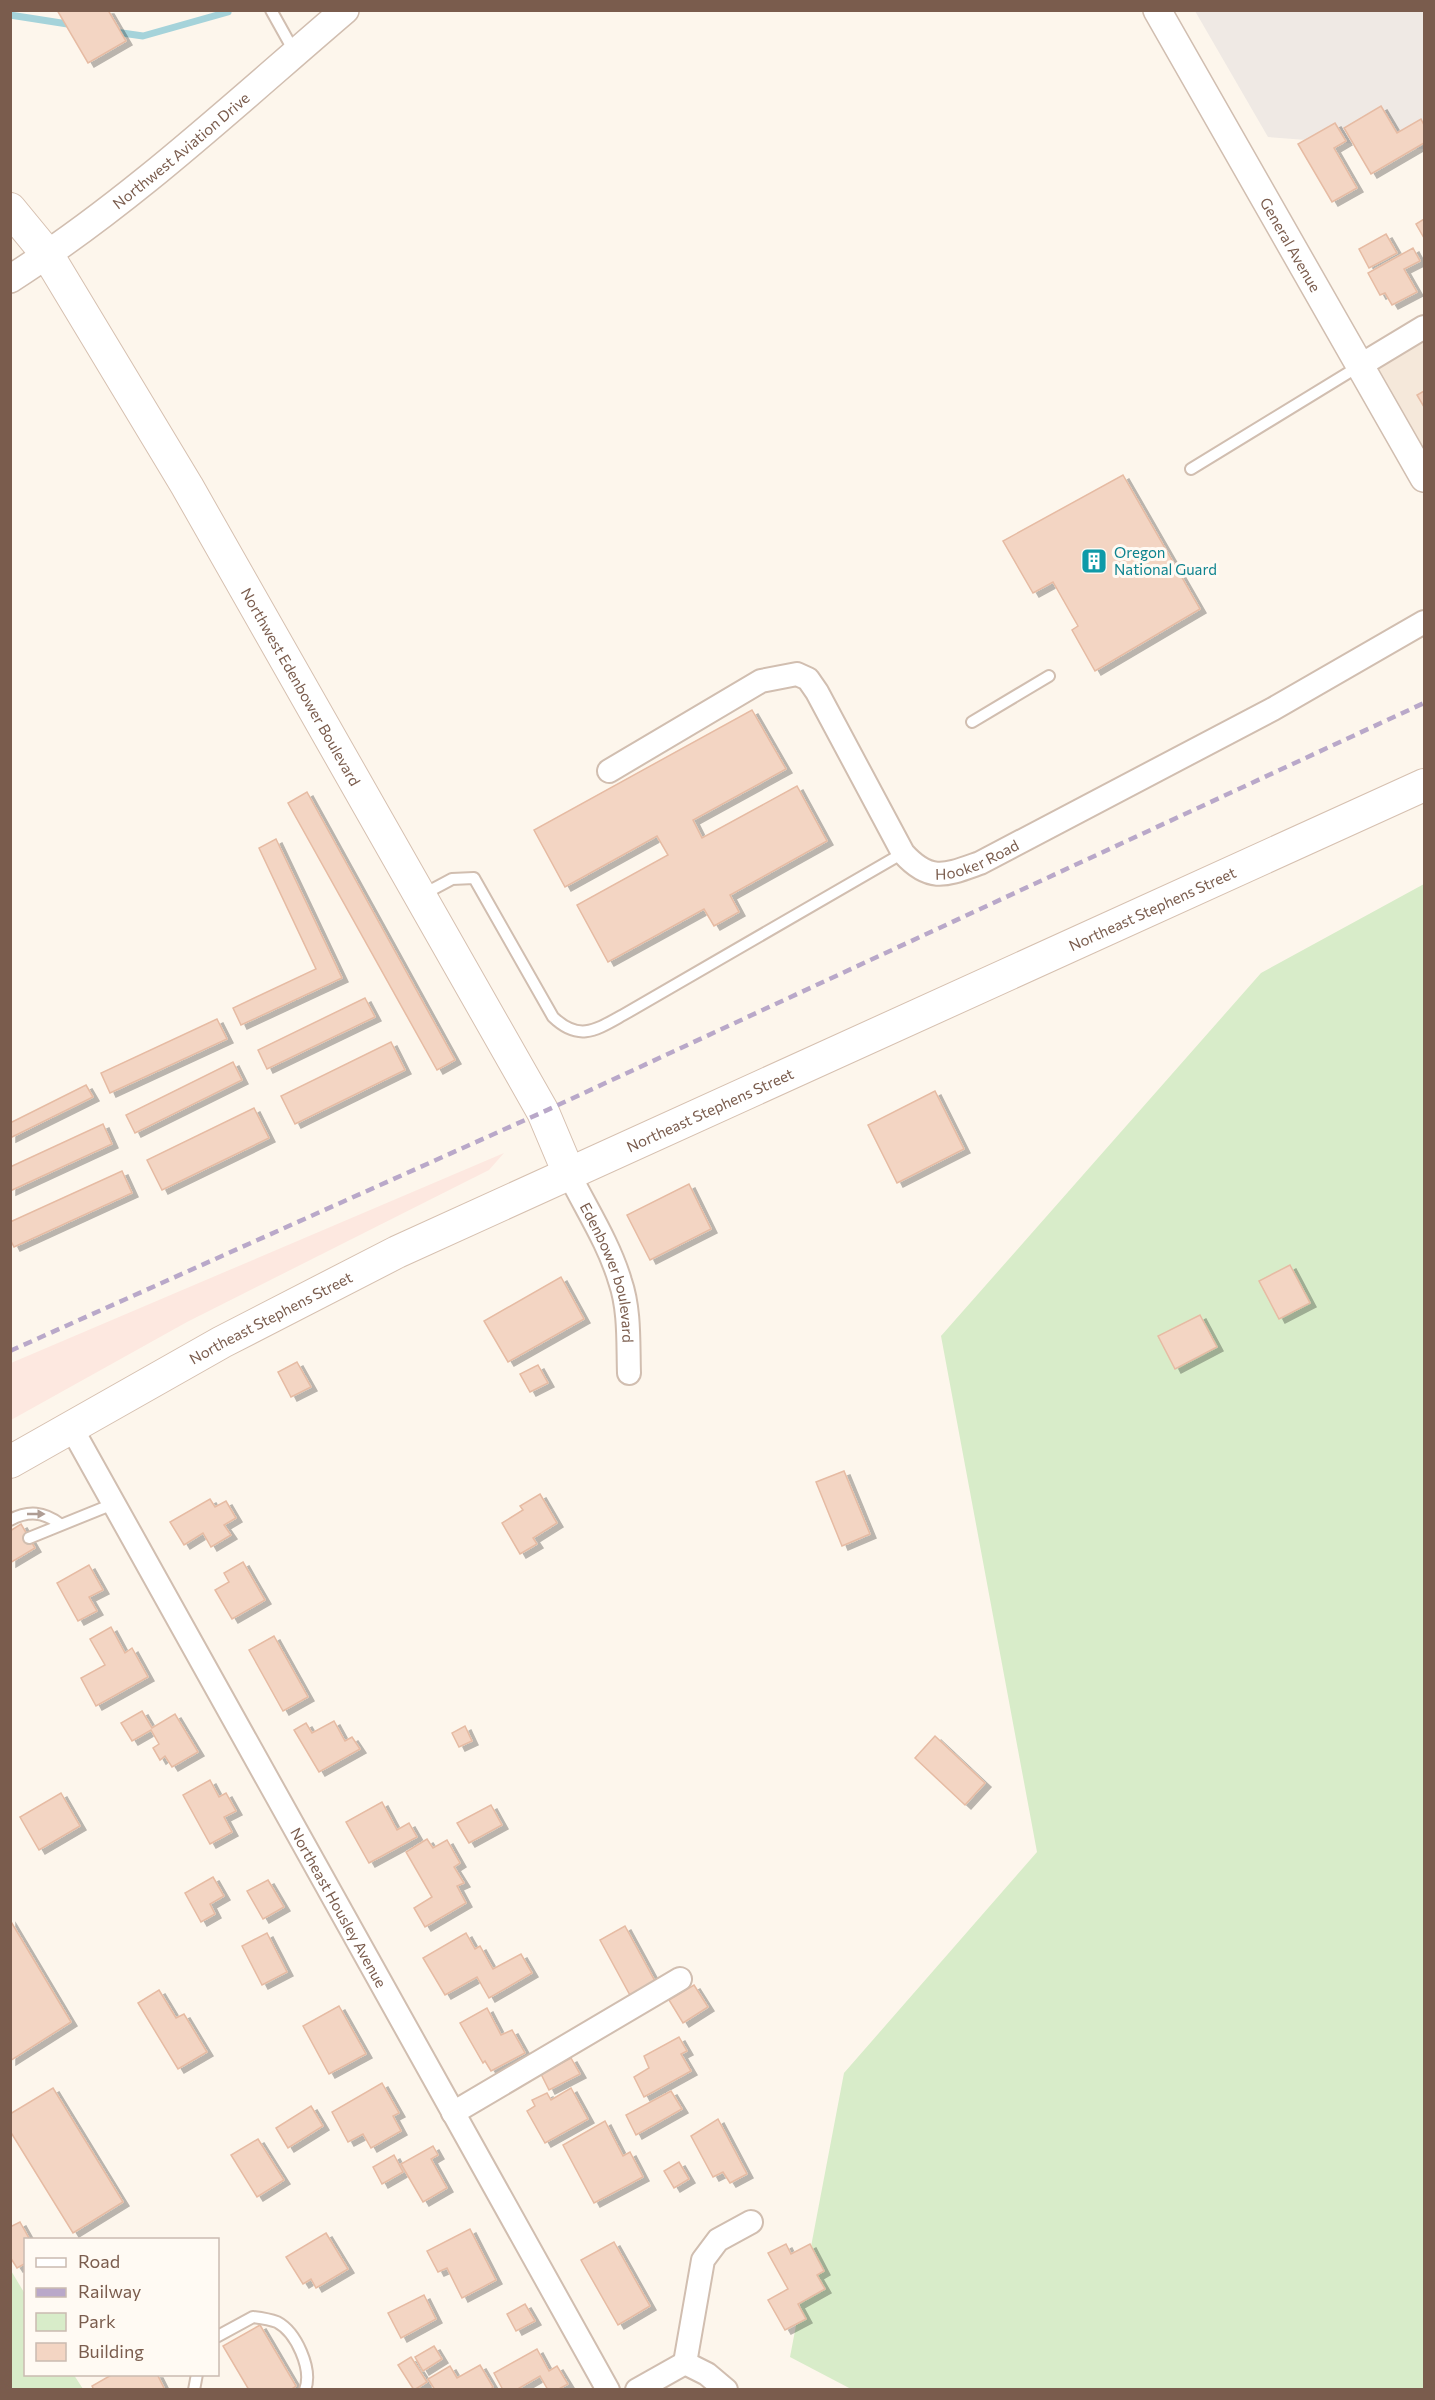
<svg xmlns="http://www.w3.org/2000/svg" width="1435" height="2400" viewBox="0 0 1435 2400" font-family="Commissioner,sans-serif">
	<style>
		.residential { fill: #f5e8da }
		.commercial { fill: #fde8e0 }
		.industrial { fill: #efe9e4 }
		.green { fill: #d8ecc9 }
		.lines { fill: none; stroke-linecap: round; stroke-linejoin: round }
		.stream { stroke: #a5d3da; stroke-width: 7 }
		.building { fill: #f3d5c3; stroke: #e6bba3; stroke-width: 1.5; filter: url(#shadow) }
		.service-casing { stroke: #d1beb0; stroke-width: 14 }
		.minor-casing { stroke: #d1beb0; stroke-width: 26 }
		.tertiary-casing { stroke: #d1beb0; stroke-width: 30 }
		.secondary-casing { stroke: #d6c0b0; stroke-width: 34 }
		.service { stroke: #fff; stroke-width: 10 }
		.minor { stroke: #fff; stroke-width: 22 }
		.tertiary { stroke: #fff; stroke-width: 27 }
		.secondary { stroke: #fff; stroke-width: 32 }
		.rail { stroke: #b9a8c9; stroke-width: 4.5; stroke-dasharray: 9 6; stroke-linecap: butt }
		.oneway { fill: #af9d94 }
		.labels { text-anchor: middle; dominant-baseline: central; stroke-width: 6; stroke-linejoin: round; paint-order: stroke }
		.street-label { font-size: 15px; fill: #7a5c4d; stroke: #fffaf3 }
		.culture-label { font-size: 15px; fill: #0d838f; stroke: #fffaf3; text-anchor: start }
	</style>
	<defs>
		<filter id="shadow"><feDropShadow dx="6" dy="4" stdDeviation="0" flood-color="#0004"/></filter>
	</defs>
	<rect width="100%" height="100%" fill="#fdf6ec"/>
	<!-- residential -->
	<path class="residential" d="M 1424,329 L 1424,478 L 1361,365 Z"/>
	<!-- commercial -->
	<path class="commercial" d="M 504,1153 L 489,1170 L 187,1322 L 11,1420 L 11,1363 Z"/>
	<!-- industrial -->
	<path class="industrial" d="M 1195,11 L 1424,11 L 1424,149 L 1268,137 Z"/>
	<!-- green -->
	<g class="green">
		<path d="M 1424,884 L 1424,2389 L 851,2389 L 790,2357 L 844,2073 L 1037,1852 L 941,1336 L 1261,973 Z"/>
		<path d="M 10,2269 L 25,2294 L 26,2374 L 74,2375 L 83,2389 L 11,2389 Z"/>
	</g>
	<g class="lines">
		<!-- stream -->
		<g class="stream">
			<path d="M 10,15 L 74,25"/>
			<path d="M 115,32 L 143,36 L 228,12"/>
		</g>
	</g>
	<!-- building -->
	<g class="building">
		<path d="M 57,10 L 108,10 L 126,41 L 88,63 Z"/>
		<path d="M 1381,106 L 1397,133 L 1421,119 L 1424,125 L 1424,143 L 1371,174 L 1344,128 Z"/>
		<path d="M 1335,123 L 1346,141 L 1334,148 L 1357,188 L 1332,202 L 1298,144 Z"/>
		<path d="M 1424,219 L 1424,238 L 1416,224 Z"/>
		<path d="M 1386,234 L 1397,253 L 1369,268 L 1359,249 Z"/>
		<path d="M 1413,248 L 1420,261 L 1404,269 L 1417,292 L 1392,305 L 1385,293 L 1380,295 L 1368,273 Z"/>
		<path d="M 1424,391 L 1424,407 L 1417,395 Z"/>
		<path d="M 1123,475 L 1200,609 L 1095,671 L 1072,630 L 1078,626 L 1053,582 L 1033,593 L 1003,541 Z"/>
		<path d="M 752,710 L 786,769 L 693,820 L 702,838 L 797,786 L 827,841 L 730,895 L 739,912 L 714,926 L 704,909 L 608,962 L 577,905 L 668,855 L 657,836 L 565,887 L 534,830 Z"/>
		<path d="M 307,792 L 455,1060 L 437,1070 L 288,803 Z"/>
		<path d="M 276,839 L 342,978 L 241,1025 L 233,1008 L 316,969 L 259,848 Z"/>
		<path d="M 365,998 L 375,1017 L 267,1069 L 258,1050 Z"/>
		<path d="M 217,1019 L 227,1039 L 110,1093 L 101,1073 Z"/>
		<path d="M 391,1042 L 405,1070 L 295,1124 L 281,1096 Z"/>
		<path d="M 233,1062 L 242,1080 L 135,1133 L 126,1115 Z"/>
		<path d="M 86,1085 L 93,1097 L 10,1138 L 10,1123 Z"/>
		<path d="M 935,1091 L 964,1149 L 897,1183 L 868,1125 Z"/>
		<path d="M 254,1108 L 269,1138 L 162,1190 L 147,1160 Z"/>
		<path d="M 103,1124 L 112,1144 L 10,1191 L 10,1167 Z"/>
		<path d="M 122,1171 L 132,1193 L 14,1247 L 10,1239 L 10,1222 Z"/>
		<path d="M 689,1184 L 711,1229 L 650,1260 L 627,1215 Z"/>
		<path d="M 1290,1265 L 1310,1303 L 1279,1319 L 1259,1281 Z"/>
		<path d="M 561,1277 L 584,1319 L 508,1362 L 484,1321 Z"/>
		<path d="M 1200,1315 L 1217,1347 L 1175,1369 L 1158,1336 Z"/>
		<path d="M 297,1362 L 311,1387 L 291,1397 L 278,1372 Z"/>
		<path d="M 538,1365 L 548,1383 L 530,1392 L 520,1374 Z"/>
		<path d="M 844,1471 L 870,1534 L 842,1546 L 816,1482 Z"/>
		<path d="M 540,1494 L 557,1523 L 533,1538 L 537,1544 L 520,1554 L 502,1523 L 523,1510 L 520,1506 Z"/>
		<path d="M 210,1499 L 215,1507 L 226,1501 L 236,1518 L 224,1525 L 231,1535 L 211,1547 L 203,1533 L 184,1545 L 170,1522 Z"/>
		<path d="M 21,1524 L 35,1548 L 10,1563 L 10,1531 Z"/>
		<path d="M 243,1562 L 265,1600 L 232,1619 L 215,1590 L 229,1582 L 224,1573 Z"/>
		<path d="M 89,1565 L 103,1590 L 89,1597 L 97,1611 L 78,1621 L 57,1583 Z"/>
		<path d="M 111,1627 L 125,1653 L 132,1648 L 148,1677 L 96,1706 L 81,1678 L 105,1665 L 90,1639 Z"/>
		<path d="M 274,1636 L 308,1697 L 283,1711 L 249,1650 Z"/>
		<path d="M 142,1711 L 152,1728 L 175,1714 L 198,1752 L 172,1767 L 165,1756 L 160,1760 L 153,1748 L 159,1744 L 151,1730 L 132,1741 L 121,1723 Z"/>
		<path d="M 334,1721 L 345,1741 L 352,1737 L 360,1749 L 319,1772 L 294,1730 L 306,1723 L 312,1733 Z"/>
		<path d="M 465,1726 L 472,1741 L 459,1747 L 452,1733 Z"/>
		<path d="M 935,1736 L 985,1783 L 965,1805 L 915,1758 Z"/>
		<path d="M 210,1780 L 219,1797 L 226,1793 L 236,1811 L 224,1817 L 232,1832 L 210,1844 L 183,1795 Z"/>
		<path d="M 61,1793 L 80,1826 L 39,1850 L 20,1817 Z"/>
		<path d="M 382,1802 L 397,1830 L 409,1823 L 417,1837 L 369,1863 L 346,1822 Z"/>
		<path d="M 491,1805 L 502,1825 L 469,1843 L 457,1823 Z"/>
		<path d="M 427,1839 L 433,1848 L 447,1840 L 460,1863 L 454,1867 L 464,1883 L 457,1886 L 466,1903 L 425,1927 L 414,1908 L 432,1897 L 406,1852 Z"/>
		<path d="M 213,1877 L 224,1896 L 210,1904 L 215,1914 L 201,1922 L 185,1893 Z"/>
		<path d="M 268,1880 L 284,1907 L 263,1919 L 247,1891 Z"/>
		<path d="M 10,1920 L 71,2022 L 10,2061 Z"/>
		<path d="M 625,1926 L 656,1983 L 631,1997 L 600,1940 Z"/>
		<path d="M 267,1933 L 287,1972 L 262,1985 L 242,1946 Z"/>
		<path d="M 466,1933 L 475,1949 L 480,1946 L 493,1969 L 521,1954 L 532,1973 L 489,1998 L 477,1977 L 445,1995 L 423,1958 Z"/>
		<path d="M 694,1985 L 708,2007 L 683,2023 L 669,2000 Z"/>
		<path d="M 159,1990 L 176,2018 L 184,2014 L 207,2052 L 178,2069 L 138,2003 Z"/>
		<path d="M 339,2006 L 366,2054 L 329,2074 L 303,2026 Z"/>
		<path d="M 487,2008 L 501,2035 L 512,2030 L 525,2053 L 491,2071 L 485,2061 L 483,2063 L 460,2023 Z"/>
		<path d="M 679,2037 L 687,2051 L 681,2054 L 691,2071 L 644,2097 L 634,2077 L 649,2068 L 644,2056 Z"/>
		<path d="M 571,2058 L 580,2074 L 549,2090 L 541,2074 Z"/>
		<path d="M 382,2083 L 399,2113 L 393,2116 L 401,2131 L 371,2148 L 363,2134 L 348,2142 L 332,2112 Z"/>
		<path d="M 53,2088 L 123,2202 L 73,2233 L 10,2131 L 10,2114 Z"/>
		<path d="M 571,2088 L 588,2119 L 545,2143 L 527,2111 L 535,2106 L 532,2100 L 547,2093 L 551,2100 Z"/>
		<path d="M 671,2091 L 682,2109 L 636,2135 L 626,2115 Z"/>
		<path d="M 311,2106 L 323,2126 L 288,2148 L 276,2128 Z"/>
		<path d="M 718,2119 L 747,2174 L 730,2183 L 723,2172 L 713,2177 L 691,2136 Z"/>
		<path d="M 605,2121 L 623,2156 L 630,2152 L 643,2177 L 594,2203 L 563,2145 Z"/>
		<path d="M 258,2139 L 284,2180 L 257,2197 L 231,2155 Z"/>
		<path d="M 433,2146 L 438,2155 L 431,2159 L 447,2188 L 423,2202 L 401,2164 Z"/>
		<path d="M 394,2155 L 403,2172 L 382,2184 L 373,2167 Z"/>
		<path d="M 679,2162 L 689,2179 L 674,2188 L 664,2171 Z"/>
		<path d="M 20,2222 L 30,2240 L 26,2240 L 26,2263 L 17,2268 L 10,2257 L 10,2227 Z"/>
		<path d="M 470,2229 L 496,2280 L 462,2298 L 447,2268 L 438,2272 L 427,2251 Z"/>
		<path d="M 326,2233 L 348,2269 L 316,2288 L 311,2279 L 303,2284 L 286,2257 Z"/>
		<path d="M 614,2242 L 650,2306 L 618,2325 L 581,2260 Z"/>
		<path d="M 786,2244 L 791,2254 L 810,2244 L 824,2271 L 817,2275 L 825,2289 L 798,2304 L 806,2319 L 785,2330 L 768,2300 L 788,2289 L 768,2253 Z"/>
		<path d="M 424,2295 L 436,2319 L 401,2338 L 388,2313 Z"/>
		<path d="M 525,2304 L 535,2321 L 516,2331 L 507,2314 Z"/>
		<path d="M 260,2325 L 296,2386 L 290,2390 L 249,2390 L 223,2346 Z"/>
		<path d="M 434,2346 L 442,2359 L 423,2371 L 415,2357 Z"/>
		<path d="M 537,2349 L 549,2371 L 557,2366 L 568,2384 L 557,2390 L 548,2390 L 540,2376 L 516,2390 L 503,2390 L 494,2373 Z"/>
		<path d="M 411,2357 L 427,2382 L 414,2390 L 398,2365 Z"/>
		<path d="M 480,2365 L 493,2387 L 490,2390 L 435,2390 L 428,2379 L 450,2366 L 457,2378 Z"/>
		<path d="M 113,2374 L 157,2374 L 165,2390 L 94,2390 L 92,2386 Z"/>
	</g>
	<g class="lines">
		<defs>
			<g id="service">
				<path d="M 271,10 L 295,53"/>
				<path d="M 1191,469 L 1361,365"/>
				<path d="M 972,722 L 1049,676"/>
				<path d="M 422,895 L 452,879 L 474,878 L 553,1017 C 579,1042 596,1030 623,1015 L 903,853"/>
				<path d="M 10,1520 C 29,1510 44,1512 60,1524"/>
				<path d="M 29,1538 L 113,1504"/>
				<path d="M 218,2336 L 253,2317 C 261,2318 269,2319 277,2322 C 296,2332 313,2369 305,2390"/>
				<path d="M 194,2390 L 197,2374"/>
			</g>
			<g id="minor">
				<path d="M 1361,365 L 1424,327"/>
				<path id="s1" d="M 609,771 L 761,681 L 797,674 L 808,679 L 817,692 L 903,853 C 930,883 946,875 980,863 L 1273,709 L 1424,622"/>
				<path id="s2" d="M 570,1176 C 587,1210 609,1244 620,1281 C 630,1310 628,1343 629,1373"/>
				<path id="s3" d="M 71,1427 L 608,2390"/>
				<path d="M 453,2113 L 680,1979"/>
				<path d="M 685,2363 L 703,2260 L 718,2240 L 751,2222"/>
				<path d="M 685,2363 L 707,2374 L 726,2390"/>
				<path d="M 637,2390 L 685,2363"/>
			</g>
			<g id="tertiary">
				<path id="s4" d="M 1157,10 L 1424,478"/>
				<path id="s5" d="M 10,279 C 131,202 236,103 345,10"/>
			</g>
			<g id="secondary">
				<path id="s6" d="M 10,209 L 47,254 L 187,486 L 543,1112 L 570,1176"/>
				<path id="s7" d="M 10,1462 L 222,1342 L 397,1252 L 1424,785"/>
			</g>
		</defs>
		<!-- service casing -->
		<use href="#service" class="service-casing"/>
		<!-- minor casing -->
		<use href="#minor" class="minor-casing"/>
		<!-- tertiary casing -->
		<use href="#tertiary" class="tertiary-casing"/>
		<!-- secondary casing -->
		<use href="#secondary" class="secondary-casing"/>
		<!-- service -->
		<use href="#service" class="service"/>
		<!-- minor -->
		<use href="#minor" class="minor"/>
		<!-- tertiary -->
		<use href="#tertiary" class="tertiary"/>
		<!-- secondary -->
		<use href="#secondary" class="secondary"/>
		<!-- rail -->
		<path class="rail" d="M 10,1351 L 543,1112 L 1424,703"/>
	</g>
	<!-- one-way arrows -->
	<defs><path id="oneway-solid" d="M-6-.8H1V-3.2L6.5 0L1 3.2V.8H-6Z" transform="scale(1.5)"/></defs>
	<use class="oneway" href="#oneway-solid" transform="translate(36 1514)"/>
	<!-- icons -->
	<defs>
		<symbol id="building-square" viewBox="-11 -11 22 22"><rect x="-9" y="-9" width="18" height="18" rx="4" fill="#0f9aa8" stroke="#fffaf3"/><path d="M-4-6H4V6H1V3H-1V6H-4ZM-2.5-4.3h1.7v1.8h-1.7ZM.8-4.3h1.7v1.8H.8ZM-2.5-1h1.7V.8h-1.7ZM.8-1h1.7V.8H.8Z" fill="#fff"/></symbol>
	</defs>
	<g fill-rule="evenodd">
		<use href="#building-square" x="1079" y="546" width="30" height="30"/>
	</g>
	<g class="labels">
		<!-- street labels -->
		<g class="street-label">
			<text stroke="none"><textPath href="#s5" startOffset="214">Northwest Aviation Drive</textPath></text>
			<text stroke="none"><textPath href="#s4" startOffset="270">General Avenue</textPath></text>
			<text stroke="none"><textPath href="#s6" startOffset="560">Northwest Edenbower Boulevard</textPath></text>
			<text stroke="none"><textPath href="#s1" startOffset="507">Hooker Road</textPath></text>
			<text stroke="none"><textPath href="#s7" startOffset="1270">Northeast Stephens Street</textPath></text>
			<text stroke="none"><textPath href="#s7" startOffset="784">Northeast Stephens Street</textPath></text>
			<text stroke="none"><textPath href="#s2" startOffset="105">Edenbower boulevard</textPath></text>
			<text stroke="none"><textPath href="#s7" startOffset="298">Northeast Stephens Street</textPath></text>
			<text stroke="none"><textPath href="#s3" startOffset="550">Northeast Housley Avenue</textPath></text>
		</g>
		<!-- culture labels -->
		<g class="culture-label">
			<text x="1114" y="552">Oregon<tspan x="1114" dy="17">National Guard</tspan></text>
		</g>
	</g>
	<!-- border -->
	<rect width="1435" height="2400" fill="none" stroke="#7a5c4d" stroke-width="24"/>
	<!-- legend -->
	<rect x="24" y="2238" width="195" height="138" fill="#fffaf3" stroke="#cabbb1" stroke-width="1.5"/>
	<rect x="36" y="2258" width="30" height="9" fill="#ffffff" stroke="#cabbb1" stroke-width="1.5"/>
	<text x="78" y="2268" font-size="18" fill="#7a5c4d">Road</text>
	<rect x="36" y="2288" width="30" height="9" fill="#b9a8c9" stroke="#cabbb1" stroke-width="1.5"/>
	<text x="78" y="2298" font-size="18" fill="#7a5c4d">Railway</text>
	<rect x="36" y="2313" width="30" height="18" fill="#d8ecc9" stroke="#cabbb1" stroke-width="1.5"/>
	<text x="78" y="2328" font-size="18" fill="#7a5c4d">Park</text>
	<rect x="36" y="2343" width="30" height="18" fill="#f3d5c3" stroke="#cabbb1" stroke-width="1.5"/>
	<text x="78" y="2358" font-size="18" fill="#7a5c4d">Building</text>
</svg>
